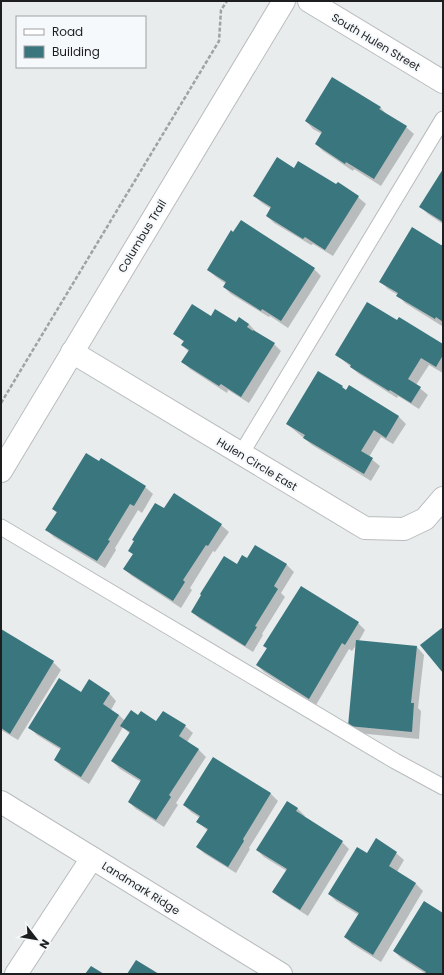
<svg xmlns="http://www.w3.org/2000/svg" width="444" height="975" viewBox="0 0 444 975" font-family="Poppins,sans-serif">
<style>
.shadow{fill:#0003}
.building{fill:#3a767e}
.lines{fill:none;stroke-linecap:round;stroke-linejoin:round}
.service-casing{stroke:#b9bcbe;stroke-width:17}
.minor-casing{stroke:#b9bcbe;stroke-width:24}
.tertiary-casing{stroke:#b9bcbe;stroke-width:24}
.secondary-casing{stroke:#b9bcbe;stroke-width:24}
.path{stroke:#a0a3a4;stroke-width:2.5;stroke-dasharray:4 2;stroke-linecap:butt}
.service{stroke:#fff;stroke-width:15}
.minor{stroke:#fff;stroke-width:22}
.tertiary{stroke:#fff;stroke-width:22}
.secondary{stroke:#fff;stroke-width:22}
.labels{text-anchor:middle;stroke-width:4;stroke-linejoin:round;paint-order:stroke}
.street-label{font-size:11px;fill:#1d1e1f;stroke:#f5f9fb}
</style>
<rect width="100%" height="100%" fill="#e8eced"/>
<g class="shadow">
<path d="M380 107 387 115 406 127 414 134 381 186 354 169 353 171 323 151 316 144 322 134 313 129 306 121Z"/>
<path d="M295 169 337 186 358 197 366 204 333 256 313 244 311 245 274 223 267 216 271 209 262 203 254 196Z"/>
<path d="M443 171V224L428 214 421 207Z"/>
<path d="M443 247V324L442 326 405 303 398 295 388 289 380 281Z"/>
<path d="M314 269 321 276 288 328 270 316 269 317 231 294 224 287 226 284 216 277 208 270Z"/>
<path d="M211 317 237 323 249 324 256 332 274 344 281 351 249 403 228 390 227 393 190 369 183 362 189 352 182 345 184 342 175 334Z"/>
<path d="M443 345V373L429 365 416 385 428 395 419 409 398 396 397 398 359 374 336 354Z"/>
<path d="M346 392 398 416 406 424 393 444 381 437 369 457 380 466 371 481 312 445 287 424Z"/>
<path d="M101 460 145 487 153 494 142 513 138 510 115 548 116 550 105 568 54 537 47 530 57 513 53 509Z"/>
<path d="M165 509 221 525 229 532 215 552 213 551 190 588 192 590 181 608 132 576 124 569 134 555 129 551Z"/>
<path d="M255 546 287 565 294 572 281 593 285 597 262 634 263 635 253 652 200 619 192 612 247 559Z"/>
<path d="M358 623 365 630 359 641 417 647 424 655 418 708 421 711 419 739 357 733 349 726 357 644 352 651 349 649 316 705 264 672 257 665 267 649 264 646Z"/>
<path d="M1 630 53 662 61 670 18 740 1 730Z"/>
<path d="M82 693H109L116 701 111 710 119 715 125 721 138 716 156 722 185 726 193 733 187 742 199 750 206 757 176 803 178 805 164 827 136 809 129 802 141 782 120 769 112 761 130 734 123 727 89 784 62 767 55 760 61 750 37 735 30 728Z"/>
<path d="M213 758 271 794 278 801 249 848 250 849 236 873 205 854 197 847 208 831 198 822 200 818 191 812 184 805Z"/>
<path d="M297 808 305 816 304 817 342 842 349 849 308 916 281 899 274 892 287 871 264 857 257 850Z"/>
<path d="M396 853 404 860 397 872 416 884 423 891 381 962 352 944 345 937 359 915 336 901 329 894 367 854Z"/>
<path d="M443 914V974H426L401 958 394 951Z"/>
</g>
<g class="building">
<path d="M332 77 381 107 379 109 407 126 374 179 346 162 345 164 315 144 322 132 305 121Z"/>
<path d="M277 157 294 168 298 161 336 184 338 182 359 196 325 250 305 237 303 239 266 216 271 207 253 196Z"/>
<path d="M443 169V222L419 207Z"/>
<path d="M241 220 315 268 281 321 262 309 261 311 223 287 226 282 207 270 231 230 233 232Z"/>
<path d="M412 227 441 245H443V322L436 317 435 319 396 296 398 293 379 282Z"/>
<path d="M367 302 397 320 399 317 443 344V355L436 367 421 358 408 379 421 387 411 403 390 390 389 391 350 367 351 365 335 355Z"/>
<path d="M192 304 211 316 215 309 236 322 239 317 249 324 247 327 253 331V330L275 343 241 397 221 384 219 386 181 362 189 350 181 345 184 341 173 334Z"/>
<path d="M318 371 343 386 342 387 346 390 349 385 399 416 386 438 374 430 361 451 373 458 364 474 303 438 305 435 286 424Z"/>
<path d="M86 453 99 461 101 458 146 486 134 506 130 504 108 540 110 541 97 561 45 530 57 512 52 509Z"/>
<path d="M174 493 222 524 208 546 206 545 183 580 185 582 173 601 123 569 133 554 128 551 134 541 132 540 155 503 164 508Z"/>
<path d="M255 545 287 564 274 586 278 589 255 626 257 627 245 646 191 612 201 595 200 594 224 556 237 564 242 555 247 558Z"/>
<path d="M301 586 359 622 345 645 342 643 309 699 256 665 267 648 263 646Z"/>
<path d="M443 627V673L420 645Z"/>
<path d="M1 629 54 661 10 734 1 728Z"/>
<path d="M356 640 417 646 411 703H414L412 732 348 726Z"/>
<path d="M59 678 81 692 89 679 110 693 103 704 119 715 81 777 54 760 61 748 28 728Z"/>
<path d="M131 710 138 715 141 711 156 721 163 711 186 725 179 736 199 749 169 795 171 797 156 820 128 802 141 780 111 761 130 732 120 726Z"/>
<path d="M213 757 271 793 243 839 244 841 228 867 196 847 208 829 196 822 200 816 183 805Z"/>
<path d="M287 801 298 808 296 811 343 841 300 910 272 892 287 869 256 850Z"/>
<path d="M376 838 397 852 389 866 416 883 373 955 344 937 359 913 328 894 357 847 367 853Z"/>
<path d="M424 901 443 913V974H425L426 972 393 951Z"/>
<path d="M136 960 159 974H127Z"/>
<path d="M91 966 104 974H85Z"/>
</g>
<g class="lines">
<g class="service-casing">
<g id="service">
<path d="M241 454 443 119"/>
<path d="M1 527 395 761 443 787"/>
</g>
</g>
<g class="minor-casing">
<g id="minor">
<path d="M72 352 365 528 404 529 425 519 443 498"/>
<path d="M1 802 281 974"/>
<path d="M16 974 92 858"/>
</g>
</g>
<g class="tertiary-casing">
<path id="tertiary" d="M1 471 284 1"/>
</g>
<g class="secondary-casing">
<path id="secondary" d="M309 1 443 82"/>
</g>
<path class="path" d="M1 403 219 41 221 10 227 1"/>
<use href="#service" class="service"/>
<use href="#minor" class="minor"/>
<use href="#tertiary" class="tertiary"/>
<use href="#secondary" class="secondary"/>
</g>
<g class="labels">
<g class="street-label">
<text transform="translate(376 42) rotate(31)" y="4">South Hulen Street</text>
<text transform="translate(142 236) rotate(-59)" y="4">Columbus Trail</text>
<text transform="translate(257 464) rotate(31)" y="4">Hulen Circle East</text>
<text transform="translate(141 888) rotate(32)" y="4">Landmark Ridge</text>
</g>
</g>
<rect width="444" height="975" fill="none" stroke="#1d1e1f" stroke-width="4"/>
<rect x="16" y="16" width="130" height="52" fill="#f5f9fb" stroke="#9fa1a3"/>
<rect x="24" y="29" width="20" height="6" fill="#ffffff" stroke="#9fa1a3"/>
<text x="52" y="36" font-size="12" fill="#1d1e1f">Road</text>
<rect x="24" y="46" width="20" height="12" fill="#3a767e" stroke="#9fa1a3"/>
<text x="52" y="56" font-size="12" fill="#1d1e1f">Building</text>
<g transform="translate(36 939) rotate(121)" stroke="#f5f9fb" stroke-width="3" paint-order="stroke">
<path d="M0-3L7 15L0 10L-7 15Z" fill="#1d1e1f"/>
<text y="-6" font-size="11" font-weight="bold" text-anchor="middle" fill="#1d1e1f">N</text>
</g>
</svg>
